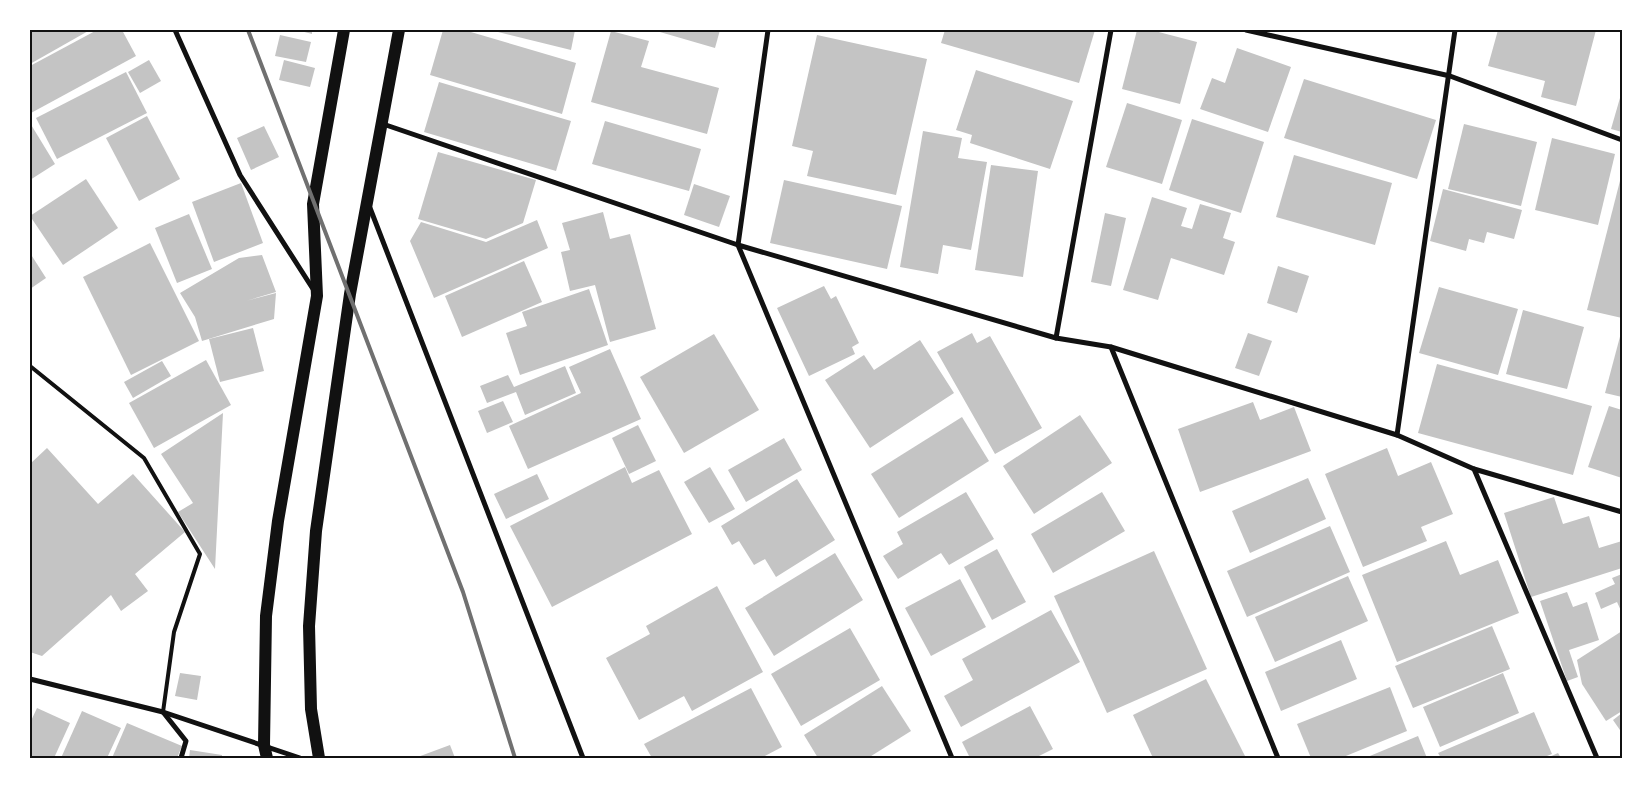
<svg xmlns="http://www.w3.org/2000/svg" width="1652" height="788" viewBox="0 0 1652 788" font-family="'Space Grotesk',sans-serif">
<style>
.building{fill:#c4c4c4}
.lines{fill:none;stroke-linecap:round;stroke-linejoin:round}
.service{stroke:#111;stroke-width:4}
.minor{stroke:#111;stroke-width:5}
.primary{stroke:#111;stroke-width:12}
.rail{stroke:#707070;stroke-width:4}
.neatline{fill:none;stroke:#111;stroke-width:2}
</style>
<rect width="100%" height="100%" fill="#fff"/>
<g class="building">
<path d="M30 30H90L30 64Z"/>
<path d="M97 30H122L136 56 31 113 30 66Z"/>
<path d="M297 30H312V34Z"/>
<path d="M443 30H464L576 63 562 114 430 75Z"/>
<path d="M490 30H575L571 50Z"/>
<path d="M653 30H720L715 48Z"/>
<path d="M945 30H1095L1079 83 941 43Z"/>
<path d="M1137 30H1151L1197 42 1180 104 1122 89Z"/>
<path d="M1498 30H1596L1576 106 1541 97 1545 81 1488 66Z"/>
<path d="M611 31 649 41 641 67 719 88 707 134 591 102Z"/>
<path d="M280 35 311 42 306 62 275 56Z"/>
<path d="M817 35 927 59 896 195 807 176 813 151 792 146Z"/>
<path d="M1237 48 1291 67 1268 132 1200 109 1212 78 1225 83Z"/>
<path d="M149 60 161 81 140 93 128 72Z"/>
<path d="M284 60 315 68 310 87 279 80Z"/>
<path d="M976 70 1073 101 1050 169 970 143 972 135 956 130Z"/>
<path d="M126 72 147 113 57 159 36 118Z"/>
<path d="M1304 79 1436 120 1417 179 1284 138Z"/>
<path d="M439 82 571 121 556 171 424 132Z"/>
<path d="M1622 91V132L1611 129Z"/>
<path d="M1127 103 1182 120 1162 184 1106 167Z"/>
<path d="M147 116 180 179 139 201 106 138Z"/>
<path d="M1192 119 1264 142 1241 213 1169 190Z"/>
<path d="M605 121 701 149 689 191 592 164Z"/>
<path d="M30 123 55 164 30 180Z"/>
<path d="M1464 124 1537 142 1521 206 1448 189Z"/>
<path d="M264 126 279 157 251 170 237 138Z"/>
<path d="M923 131 962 138 958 158 987 162 971 250 943 245 938 274 900 267Z"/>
<path d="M1552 138 1615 154 1598 225 1535 210Z"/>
<path d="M438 152 536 180 523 223 486 239 418 219Z"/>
<path d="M1294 155 1392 183 1375 245 1276 217Z"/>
<path d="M991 165 1038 171 1023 277 975 270Z"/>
<path d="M1622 173V318L1587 310Z"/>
<path d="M86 179 118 228 63 265 30 216Z"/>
<path d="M784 180 902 206 887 269 770 243Z"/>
<path d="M241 183 263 243 214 262 192 202Z"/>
<path d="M694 184 730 196 719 227 684 215Z"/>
<path d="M1443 189 1522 210 1514 239 1487 232 1484 243 1469 239 1466 251 1430 241Z"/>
<path d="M1152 197 1187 208 1181 226 1192 229 1200 204 1231 213 1223 238 1235 242 1224 275 1171 258 1158 300 1123 290Z"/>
<path d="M603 212 610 239 630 234 656 329 610 342 595 285 570 291 561 252 570 250 562 223Z"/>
<path d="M1105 213 1126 218 1111 286 1091 282Z"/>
<path d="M189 214 212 269 177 283 155 228Z"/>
<path d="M537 220 548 248 434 298 410 241 421 222 486 242Z"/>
<path d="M150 243 199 341 131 375 83 277Z"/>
<path d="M30 253 46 278 30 289Z"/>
<path d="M262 255 276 292 246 301 276 293 274 319 202 341 195 317 180 293 239 258Z"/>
<path d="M524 261 542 302 462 337 445 296Z"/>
<path d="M1278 266 1309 276 1297 313 1267 303Z"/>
<path d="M824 286 831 299 836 296 859 343 852 347 855 354 809 376 777 308Z"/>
<path d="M1439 287 1518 309 1498 375 1419 353Z"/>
<path d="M589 289 608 345 520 375 506 333 527 326 522 312Z"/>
<path d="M1523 310 1584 327 1567 389 1506 374Z"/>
<path d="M253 328 264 371 220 382 209 339Z"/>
<path d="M1622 329V397L1605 393Z"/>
<path d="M972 333 977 343 990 336 1042 428 995 454 937 352Z"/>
<path d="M1248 333 1272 341 1259 376 1235 368Z"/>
<path d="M714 334 759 410 684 453 640 377Z"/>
<path d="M920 340 954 393 870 448 825 380 864 355 874 370Z"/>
<path d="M610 349 641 419 528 469 509 426 581 393 569 367Z"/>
<path d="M206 360 231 405 154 448 129 403Z"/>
<path d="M162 361 171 376 133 398 124 382Z"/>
<path d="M1437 364 1592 406 1573 475 1418 433Z"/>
<path d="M565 366 576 393 525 415 516 392 487 403 480 386 508 375 514 387Z"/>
<path d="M503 401 513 422 487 433 478 411Z"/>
<path d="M1253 402 1260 420 1294 407 1311 451 1200 492 1178 429Z"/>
<path d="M1609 406 1622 410V478L1588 467Z"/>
<path d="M223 413 215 569 178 512 193 503 161 454Z"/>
<path d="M1080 415 1112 463 1034 514 1003 466Z"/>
<path d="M962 417 989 461 899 518 871 474Z"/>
<path d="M638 425 656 461 629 474 612 438Z"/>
<path d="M784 438 802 470 746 502 728 470Z"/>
<path d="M47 448 98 504 133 474 185 532 135 574 148 591 121 611 111 595 42 656 30 652V464Z"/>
<path d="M1387 448 1398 476 1431 462 1453 514 1421 527 1427 541 1363 567 1325 474Z"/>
<path d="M625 467 632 483 659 470 692 534 552 607 510 526Z"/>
<path d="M710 467 735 509 709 523 684 482Z"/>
<path d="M537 474 549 499 506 519 494 494Z"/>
<path d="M1308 478 1326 519 1250 553 1232 511Z"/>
<path d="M797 479 835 540 776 577 765 559 754 565 739 541 732 545 721 526Z"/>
<path d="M966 492 994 539 949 565 941 553 898 579 883 556 903 544 897 532Z"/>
<path d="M1102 492 1125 531 1053 573 1031 534Z"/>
<path d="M1554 497 1563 524 1589 516 1599 548 1622 541V568L1531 597 1504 513Z"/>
<path d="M1330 526 1350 572 1247 617 1227 571Z"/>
<path d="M1446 541 1460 575 1498 560 1519 613 1397 662 1362 575Z"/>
<path d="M997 549 1026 602 992 620 964 567Z"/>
<path d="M1154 551 1207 669 1107 713 1054 596Z"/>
<path d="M835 553 863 600 774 656 745 608Z"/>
<path d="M1622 574V613L1617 602 1601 609 1595 593 1615 584 1612 578Z"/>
<path d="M1348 576 1368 621 1275 662 1255 617Z"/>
<path d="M960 579 986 627 931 656 905 608Z"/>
<path d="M717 586 763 672 692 711 684 696 639 720 606 658 650 634 646 626Z"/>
<path d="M1567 592 1573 607 1587 602 1599 640 1569 650 1578 677 1567 681 1540 601Z"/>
<path d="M1051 610 1080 662 961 727 944 696 973 680 962 659Z"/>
<path d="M1492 626 1510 669 1413 708 1395 666Z"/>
<path d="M850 628 880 680 801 726 771 674Z"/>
<path d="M1622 631V711L1606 721 1582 684 1577 660Z"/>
<path d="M1341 640 1357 679 1281 711 1265 672Z"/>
<path d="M180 673 201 676 197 700 175 696Z"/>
<path d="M1503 673 1519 713 1440 747 1423 707Z"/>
<path d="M1206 679 1246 758H1153L1133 715Z"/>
<path d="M882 686 911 731 868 758H818L804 735Z"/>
<path d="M1390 687 1407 731 1341 758H1311L1297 724Z"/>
<path d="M751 688 782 747 761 758H652L644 744Z"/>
<path d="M1030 706 1053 749 1035 758H970L962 742Z"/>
<path d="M37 708 70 723 54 758H30V723Z"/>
<path d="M82 711 121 728 107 758H61Z"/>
<path d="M1534 712 1552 754 1542 758H1441L1438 753Z"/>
<path d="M1622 713V733L1613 720Z"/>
<path d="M127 723 182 746 177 758H112Z"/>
<path d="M1418 736 1427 758H1365Z"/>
<path d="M450 745 455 758H415Z"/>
<path d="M190 750 222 755V758H189Z"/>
<path d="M1558 753 1561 758H1547Z"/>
</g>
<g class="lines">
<path class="service" d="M30 366 144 458 200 554 174 632 163 712"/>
<g class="minor">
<path d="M175 30 240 175 313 289"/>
<path d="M768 30 738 245 952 758"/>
<path d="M1246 30 1450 76 1622 140"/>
<path d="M383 124 738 245 1056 338 1111 347 1397 435 1474 469 1622 512"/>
<path d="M370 208 583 758"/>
<path d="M1056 338 1111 30"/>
<path d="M1111 347 1278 758"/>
<path d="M1397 435 1455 30"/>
<path d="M1474 469 1597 758"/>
<path d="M30 679 163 712 300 758"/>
<path d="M163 712 186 741 181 758"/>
</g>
<g class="primary">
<path d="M267 758 264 745 266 616 278 521 317 296 313 204 344 30"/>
<path d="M319 758 311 709 309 626 316 531 350 294 399 30"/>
</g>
<path class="rail" d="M248 30 463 592 515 758"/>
</g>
<rect width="1652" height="788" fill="none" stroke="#ffffff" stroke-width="62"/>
<rect x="31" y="31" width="1590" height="726" class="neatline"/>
</svg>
